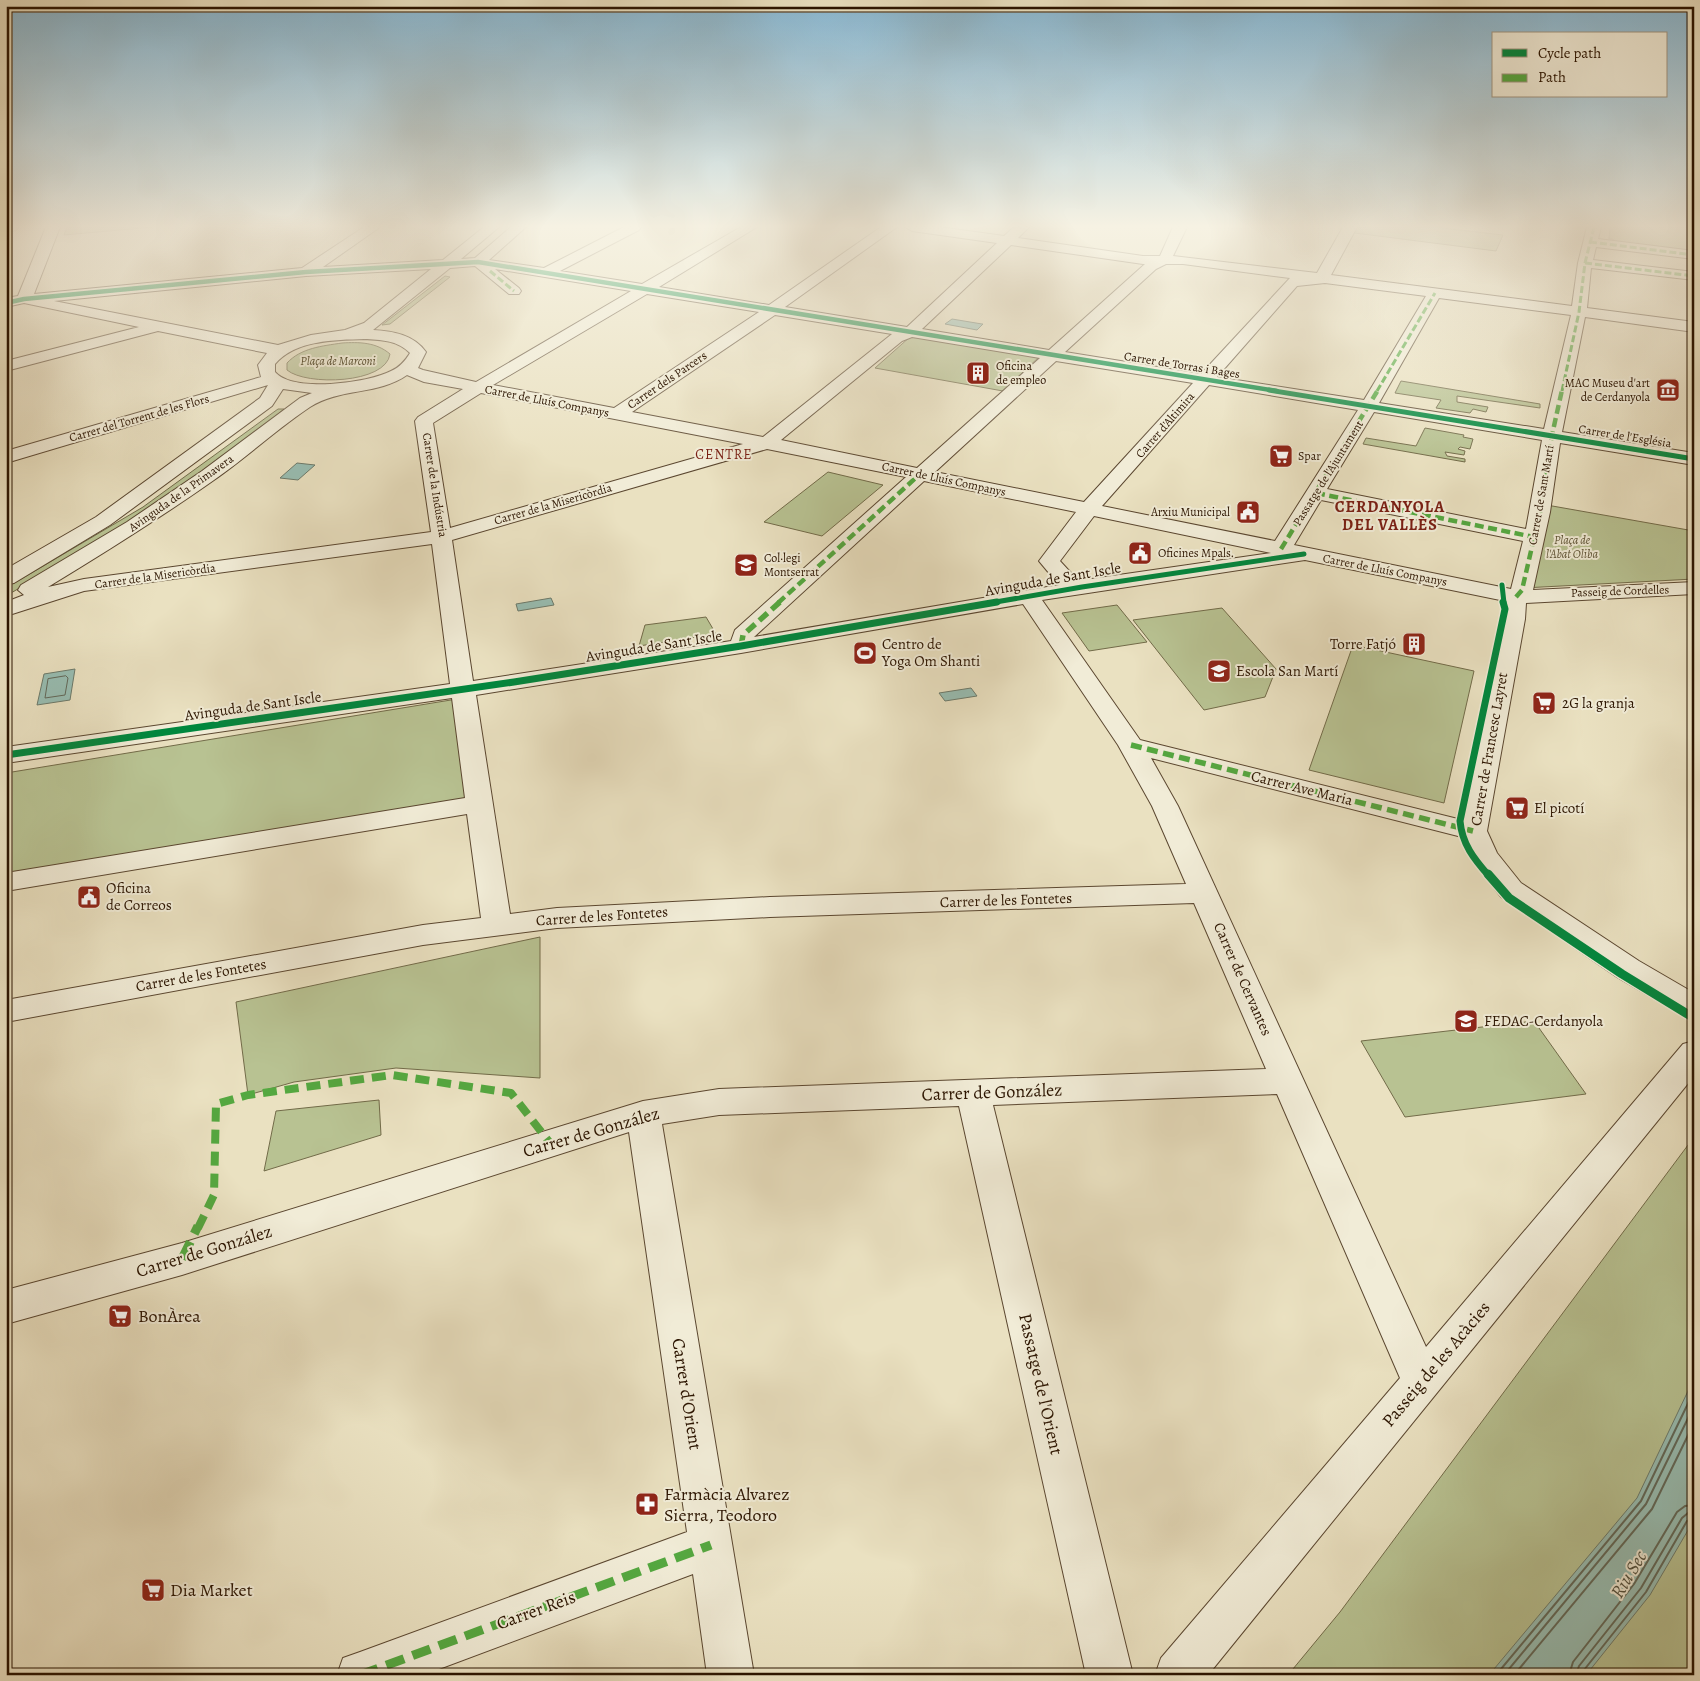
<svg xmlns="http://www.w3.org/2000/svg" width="1700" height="1681" viewBox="0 0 1700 1681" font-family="Alegreya,serif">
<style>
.green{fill:#b8c292;stroke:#726b49}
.water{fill:#98beb3;stroke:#6c7a6b}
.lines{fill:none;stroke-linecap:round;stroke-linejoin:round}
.shore-far1{stroke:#62695a;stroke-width:1}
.shore{stroke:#62695a;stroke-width:2}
.minor-casing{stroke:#5b4730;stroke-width:2}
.minor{fill:#f1ecd7;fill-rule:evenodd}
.quiet-far4{stroke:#54a840;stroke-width:3;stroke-dasharray:7 3;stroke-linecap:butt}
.quiet-far3{stroke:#54a840;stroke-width:4.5;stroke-dasharray:9 4.5;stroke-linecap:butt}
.quiet-far2{stroke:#54a840;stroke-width:5.5;stroke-dasharray:11 5.5;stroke-linecap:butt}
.quiet-far1{stroke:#54a840;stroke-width:8;stroke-dasharray:14 8;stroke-linecap:butt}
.quiet{stroke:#54a840;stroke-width:9;stroke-dasharray:19 9;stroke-linecap:butt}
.cycleway-far3-casing{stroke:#f1ecd7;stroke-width:6}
.cycleway-far2-casing{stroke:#f1ecd7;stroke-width:8}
.cycleway-far1-casing{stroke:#f1ecd7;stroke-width:10}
.cycleway-casing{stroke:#f1ecd7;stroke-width:12}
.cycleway-far3{stroke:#00873e;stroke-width:4.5}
.cycleway-far2{stroke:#00873e;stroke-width:5}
.cycleway-far1{stroke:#00873e;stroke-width:7}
.cycleway{stroke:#00873e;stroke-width:9}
.labels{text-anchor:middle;stroke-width:4;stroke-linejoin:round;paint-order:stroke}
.far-park-label{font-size:12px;font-style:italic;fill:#5c5133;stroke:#f1ecd7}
.far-street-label{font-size:12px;fill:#2b1400;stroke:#f1ecd7}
.far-poi-label{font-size:12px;fill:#2b1400;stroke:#f1ecd7;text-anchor:start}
.far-neighbourhood-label{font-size:14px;letter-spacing:1px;fill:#7a1f14;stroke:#f1ecd7}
.street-label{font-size:15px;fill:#2b1400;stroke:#f1ecd7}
.poi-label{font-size:15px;fill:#2b1400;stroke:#f1ecd7;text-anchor:start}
.far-district-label{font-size:16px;font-weight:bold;letter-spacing:1px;fill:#7a1f14;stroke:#f1ecd7}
.near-street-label{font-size:18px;fill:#2b1400;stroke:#f1ecd7}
.near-poi-label{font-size:18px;fill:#2b1400;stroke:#f1ecd7;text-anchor:start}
.near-water-label{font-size:19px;font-style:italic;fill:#51503f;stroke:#f1ecd7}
</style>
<rect width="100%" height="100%" fill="#eae1c1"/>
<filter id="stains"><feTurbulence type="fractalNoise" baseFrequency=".004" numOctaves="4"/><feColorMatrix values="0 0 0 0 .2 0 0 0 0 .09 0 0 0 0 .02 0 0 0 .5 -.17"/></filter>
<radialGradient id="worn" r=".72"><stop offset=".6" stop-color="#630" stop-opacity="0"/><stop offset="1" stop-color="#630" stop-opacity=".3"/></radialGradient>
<g class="green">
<path d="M67 227H153L64 235Z"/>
<path d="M1354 227H1433L1503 235 1496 251 1347 232H1351Z"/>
<path d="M1610 227H1694V288L1689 287 1690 253 1613 243V239H1609Z"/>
<path d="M445 276 450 277 390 324 382 325Z"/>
<path d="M911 336 1040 356 1003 391 875 368Z"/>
<path d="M342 343C359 342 376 342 390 354 386 384 306 386 287 370V363C301 348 322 346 342 343Z"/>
<path d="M1401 381 1540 404V408L1457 396V402L1488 407 1486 412 1473 409 1470 413 1436 408 1441 400 1395 393Z"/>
<path d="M278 409H284C199 482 102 539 6 596V588L143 507Z"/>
<path d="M1425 428 1464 435 1463 437 1473 439 1470 449 1460 447 1458 449 1465 451 1464 455 1445 452 1447 456 1465 459V462L1363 444 1366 438 1416 446Z"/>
<path d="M828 472 883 485 822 536 764 522Z"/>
<path d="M1541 504 1694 531V579L1523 588Z"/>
<path d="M1117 605 1147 642 1089 651 1062 613Z"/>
<path d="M1222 608 1276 669 1265 697 1204 710 1133 620Z"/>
<path d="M706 617 716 634 639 646 645 625Z"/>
<path d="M1353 645 1474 671 1444 803 1309 770Z"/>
<path d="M463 698 477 804 6 882V773Z"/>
<path d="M540 937V1078L396 1068 294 1082 248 1095 236 1002Z"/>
<path d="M1534 1021 1586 1094 1405 1117 1361 1041Z"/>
<path d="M379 1100 381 1135 264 1171 276 1111Z"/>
<path d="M1694 1137V1675H1288L1340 1612Z"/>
</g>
<g class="water">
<path d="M952 319 982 324H983L977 330 945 324Z"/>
<path d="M297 463 315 465 298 480 280 478Z"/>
<path d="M551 598 554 605 518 611 516 604Z"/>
<path d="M75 669 70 700 37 705 44 674Z"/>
<path d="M971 688 977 696 945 701 939 693Z"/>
<path d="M1694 1373V1520L1650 1595 1586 1675H1489L1637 1498 1688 1391Z"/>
</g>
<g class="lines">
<path class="shore-far1" d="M66 676 68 678 65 695 45 698 48 679Z"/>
<g class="shore">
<path d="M1496 1675 1641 1501 1694 1391"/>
<path d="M1504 1675 1646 1504 1694 1406"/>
<path d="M1514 1675 1652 1509 1694 1423"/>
<path d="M1569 1675 1573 1662 1634 1584 1677 1512 1685 1506 1694 1505"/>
<path d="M1576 1675 1579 1666 1641 1588 1682 1518 1688 1513 1694 1512"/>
<path d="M1583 1675 1584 1670 1646 1592 1687 1521 1694 1519"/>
</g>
<g class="minor-casing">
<g id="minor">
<path d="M6 227H18L16 230 6 232Z"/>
<path d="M46 227H60L34 294 302 268 364 227H380L323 267 443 260 484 227H499L461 259 475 258 511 227H526L489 260 544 268 624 227H641L639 230 560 271 642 284 741 227H757L659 287 769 305 881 227H897L785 307 907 327 997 243 912 231 905 227H939L1004 236 1014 227H1029L1018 238 1143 256H1160L1173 227H1187L1173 256 1317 273 1343 227H1357L1331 275 1572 306 1578 263 1587 227H1601L1598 239 1694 251V259L1596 247 1593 260 1694 272V280L1591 268 1587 308 1694 322V332L1585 317 1562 432 1694 453V465L1560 443 1550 512 1533 590 1694 582V594L1526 603 1525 619 1487 831 1497 853 1521 883 1639 961 1694 993V1019L1683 1016 1617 977 1501 897 1474 862 1462 837 1151 758 1178 806 1426 1347 1683 1044 1694 1041V1076L1208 1675H1155L1161 1658 1400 1378 1277 1094 993 1105 1133 1675H1086L959 1106 719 1115 662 1124 754 1675H707L693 1574 423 1675H337L343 1658 360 1652 687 1532 629 1132 182 1275 6 1324V1290L182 1243 643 1101 719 1089 1266 1069 1194 903 770 917 557 928 423 945 6 1022V1000L423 925 481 918 467 814 6 891V873L465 798 452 698 6 763V747L450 684 432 544 84 591 6 616V602L24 595 18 590 21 585 127 522 202 471 300 398 312 393 283 389 272 406 110 525 14 583 6 584V569L96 517 260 398 268 385 6 463V451L261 377 258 365 267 353 158 331 6 371V361L139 327 24 303 6 307V298L18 296ZM1011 245 1143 264H1145L1049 350 922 329ZM1166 264H1183L1290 278 1201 374 1065 352 1156 269ZM475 266 509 294H519L521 291 519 288 495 269 631 291 476 382 423 370 418 368 426 352C414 335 393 331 373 330L450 268ZM431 269 364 323 345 330 311 335 278 345 54 301 306 276ZM1325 283 1426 296 1364 400 1217 377 1297 286ZM647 294 759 312 614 408 493 385ZM1439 298 1571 315 1544 429 1379 403ZM775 315 892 334 763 437 632 412ZM912 337 1040 358 917 468 781 440 902 341ZM364 339C381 340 397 340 410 353 405 361 400 367 391 371 368 383 293 393 275 372V364C296 340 334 340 364 339ZM1056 361 1193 383 1084 502 935 472ZM407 375 424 382 463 389 418 417 415 421 431 532 84 579 48 587C104 553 160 518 214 480 247 457 277 429 310 407 339 388 379 395 407 375ZM1209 385 1358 410 1275 541 1102 506ZM481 393 743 444 450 528 433 423ZM1374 412 1542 440 1526 529 1327 489ZM767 449 906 477 735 630 731 641 473 681 452 540ZM924 481 1076 512 1039 561 1059 585 754 637ZM1321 500 1523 541 1511 589 1294 545ZM1094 516 1271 553 1084 580 1072 574 1060 561ZM1305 560 1505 601 1503 619 1462 820 1140 740 1042 600ZM1023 604 1118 745 1152 806 1186 884 770 897 557 908 510 914 476 695 741 653Z"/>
</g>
</g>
<use href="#minor" class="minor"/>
<g class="quiet-far4">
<path d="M1590 242 1694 255"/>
<path d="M1585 263 1694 276"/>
<path d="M490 271 514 291"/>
<path d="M1377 391 1435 293"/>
<path d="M1562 391 1579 312 1585 263 1594 227"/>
</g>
<g class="quiet-far3">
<path d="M1316 493 1534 537"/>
<path d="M1281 549 1378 390"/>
<path d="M1516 597 1522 590 1540 512 1552 435 1562 390"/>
<path d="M778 603 920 474"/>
</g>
<g class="quiet-far2">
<path d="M741 646 743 635 780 602"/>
<path d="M1131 745 1473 831"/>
</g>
<path class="quiet-far1" d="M198 1228 214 1195 216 1104 248 1095 392 1075 511 1093 550 1143"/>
<g class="quiet">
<path d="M182 1259 198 1226"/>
<path d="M360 1675 711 1545"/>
</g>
<g class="cycleway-far3-casing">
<path id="cycleway-far3" d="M6 303 24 299 306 272 478 262 1277 391"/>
</g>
<g class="cycleway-far2-casing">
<g id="cycleway-far2">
<path d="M1269 390 1694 459"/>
<path d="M1502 585 1504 603"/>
<path d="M990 603 1082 587 1304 554"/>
</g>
</g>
<g class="cycleway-far1-casing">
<g id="cycleway-far1">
<path d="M6 755 514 682 741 646 997 602"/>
<path d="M1489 876C1474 859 1462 844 1460 821L1505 609 1503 602"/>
</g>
</g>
<g class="cycleway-casing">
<path id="cycleway" d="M1488 874 1509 898 1622 974 1694 1018"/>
</g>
<use href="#cycleway-far3" class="cycleway-far3"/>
<use href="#cycleway-far2" class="cycleway-far2"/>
<use href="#cycleway-far1" class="cycleway-far1"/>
<use href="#cycleway" class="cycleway"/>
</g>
<linearGradient id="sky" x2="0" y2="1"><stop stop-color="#88b8d3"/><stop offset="0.49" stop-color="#f6f2e3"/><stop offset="1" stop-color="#f6f2e3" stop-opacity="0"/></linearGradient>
<rect width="1700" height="462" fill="url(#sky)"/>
<defs>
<g id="building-square" transform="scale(1.25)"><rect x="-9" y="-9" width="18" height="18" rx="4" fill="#8f2418" stroke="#f1ecd7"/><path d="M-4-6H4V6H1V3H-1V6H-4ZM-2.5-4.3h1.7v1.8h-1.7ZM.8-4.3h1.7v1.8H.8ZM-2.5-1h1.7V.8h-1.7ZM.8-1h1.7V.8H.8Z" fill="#fff"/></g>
<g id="museum-square" transform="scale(1.25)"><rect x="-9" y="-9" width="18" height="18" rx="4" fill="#8f2418" stroke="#f1ecd7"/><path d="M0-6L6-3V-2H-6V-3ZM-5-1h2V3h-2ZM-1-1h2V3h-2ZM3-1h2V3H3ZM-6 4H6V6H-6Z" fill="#fff"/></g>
<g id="supermarket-square" transform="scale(1.25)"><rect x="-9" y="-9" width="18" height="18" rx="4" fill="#8f2418" stroke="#f1ecd7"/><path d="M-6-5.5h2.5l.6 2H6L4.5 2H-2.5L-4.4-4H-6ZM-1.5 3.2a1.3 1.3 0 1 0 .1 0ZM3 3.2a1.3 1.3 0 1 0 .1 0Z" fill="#fff"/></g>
<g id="civic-square" transform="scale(1.25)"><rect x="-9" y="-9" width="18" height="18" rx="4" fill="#8f2418" stroke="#f1ecd7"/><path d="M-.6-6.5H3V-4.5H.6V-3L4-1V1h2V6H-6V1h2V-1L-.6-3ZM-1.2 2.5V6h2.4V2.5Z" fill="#fff"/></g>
<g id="school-square" transform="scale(1.25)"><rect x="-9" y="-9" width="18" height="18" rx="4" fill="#8f2418" stroke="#f1ecd7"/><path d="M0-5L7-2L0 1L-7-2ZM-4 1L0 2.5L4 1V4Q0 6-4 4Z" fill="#fff"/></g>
<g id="stadium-square" transform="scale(1.25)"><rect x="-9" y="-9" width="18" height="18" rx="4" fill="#8f2418" stroke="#f1ecd7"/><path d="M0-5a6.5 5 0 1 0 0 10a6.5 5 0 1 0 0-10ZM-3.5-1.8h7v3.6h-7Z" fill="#fff"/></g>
<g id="pharmacy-square" transform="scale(1.25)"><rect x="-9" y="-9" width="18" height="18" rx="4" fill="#8f2418" stroke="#f1ecd7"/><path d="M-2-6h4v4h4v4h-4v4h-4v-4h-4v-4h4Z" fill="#fff"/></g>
</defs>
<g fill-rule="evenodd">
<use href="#building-square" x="978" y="373"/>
<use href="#museum-square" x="1668" y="390"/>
<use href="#supermarket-square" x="1281" y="456"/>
<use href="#civic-square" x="1248" y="512"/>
<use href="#civic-square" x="1140" y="553"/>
<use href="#school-square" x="746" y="565"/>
<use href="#building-square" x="1414" y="644"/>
<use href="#stadium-square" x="865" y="653"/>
<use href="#school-square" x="1219" y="671"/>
<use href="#supermarket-square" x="1544" y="703"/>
<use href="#supermarket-square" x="1517" y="808"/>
<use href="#civic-square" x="89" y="897"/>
<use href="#school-square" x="1466" y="1021"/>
<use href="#supermarket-square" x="120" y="1316"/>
<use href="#pharmacy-square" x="647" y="1504"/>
<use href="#supermarket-square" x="153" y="1590"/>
</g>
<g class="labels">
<g class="far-park-label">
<text x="338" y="365">Plaça de Marconi</text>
<text x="1572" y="544">Plaça de<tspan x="1572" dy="14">l'Abat Oliba</tspan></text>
</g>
<g class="far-street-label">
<text transform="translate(1182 365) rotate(9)" y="4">Carrer de Torras i Bages</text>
<text transform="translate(667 380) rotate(-34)" y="4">Carrer dels Parcers</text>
<text transform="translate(547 401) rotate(11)" y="4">Carrer de Lluís Companys</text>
<text transform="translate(139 418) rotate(-16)" y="4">Carrer del Torrent de les Flors</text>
<text transform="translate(1165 425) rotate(-49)" y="4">Carrer d'Altimira</text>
<text transform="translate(1625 436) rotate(9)" y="4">Carrer de l'Església</text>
<text transform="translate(1328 473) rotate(-58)" y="4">Passatge de l'Ajuntament</text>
<text transform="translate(944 479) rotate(12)" y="4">Carrer de Lluís Companys</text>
<text transform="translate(435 485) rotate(81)" y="4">Carrer de la Indústria</text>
<text transform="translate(181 493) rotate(-35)" y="4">Avinguda de la Primavera</text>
<text transform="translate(1541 495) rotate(-80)" y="4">Carrer de Sant Martí</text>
<text transform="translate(553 504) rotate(-16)" y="4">Carrer de la Misericòrdia</text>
<text transform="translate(1385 570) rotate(11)" y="4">Carrer de Lluís Companys</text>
<text transform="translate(155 576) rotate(-8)" y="4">Carrer de la Misericòrdia</text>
<text transform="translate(1620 591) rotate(-2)" y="4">Passeig de Cordelles</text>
</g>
<g class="far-poi-label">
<text x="996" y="370">Oficina<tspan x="996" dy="14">de empleo</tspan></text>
<text x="1650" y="387" text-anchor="end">MAC Museu d'art<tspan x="1650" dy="14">de Cerdanyola</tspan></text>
<text x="1298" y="460">Spar</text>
<text x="1230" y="516" text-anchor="end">Arxiu Municipal</text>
<text x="1158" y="557">Oficines Mpals.</text>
<text x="764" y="562">Col·legi<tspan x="764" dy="14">Montserrat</tspan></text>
</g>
<g class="far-neighbourhood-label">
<text x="724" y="459">CENTRE</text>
</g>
<g class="street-label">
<text transform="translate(1053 579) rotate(-10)" y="5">Avinguda de Sant Iscle</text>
<text transform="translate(654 646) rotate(-9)" y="5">Avinguda de Sant Iscle</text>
<text transform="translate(253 706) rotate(-8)" y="5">Avinguda de Sant Iscle</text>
<text transform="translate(1489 749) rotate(-80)" y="5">Carrer de Francesc Layret</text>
<text transform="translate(1302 788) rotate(14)" y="5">Carrer Ave Maria</text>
<text transform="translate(1006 900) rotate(-2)" y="5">Carrer de les Fontetes</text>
<text transform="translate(602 916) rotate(-4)" y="5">Carrer de les Fontetes</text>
<text transform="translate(201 975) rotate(-10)" y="5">Carrer de les Fontetes</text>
<text transform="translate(1243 979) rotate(66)" y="5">Carrer de Cervantes</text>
</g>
<g class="poi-label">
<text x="882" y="649">Centro de<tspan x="882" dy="17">Yoga Om Shanti</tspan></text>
<text x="1396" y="649" text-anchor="end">Torre Fatjó</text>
<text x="1236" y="676">Escola San Martí</text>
<text x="1562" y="708">2G la granja</text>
<text x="1534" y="813">El picotí</text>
<text x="106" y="893">Oficina<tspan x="106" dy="17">de Correos</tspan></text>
<text x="1484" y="1026">FEDAC-Cerdanyola</text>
</g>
<g class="far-district-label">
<text x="1390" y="512">CERDANYOLA<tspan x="1390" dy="18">DEL VALLÈS</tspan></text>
</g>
<g class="near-street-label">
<text transform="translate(992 1092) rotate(-2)" y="6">Carrer de González</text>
<text transform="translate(591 1132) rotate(-16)" y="6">Carrer de González</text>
<text transform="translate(204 1251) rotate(-17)" y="6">Carrer de González</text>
<text transform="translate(1436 1364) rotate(-50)" y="6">Passeig de les Acàcies</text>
<text transform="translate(1041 1384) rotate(77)" y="6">Passatge de l'Orient</text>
<text transform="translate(687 1394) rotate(81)" y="6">Carrer d'Orient</text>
<text transform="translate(536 1610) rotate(-20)" y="6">Carrer Reis</text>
</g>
<g class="near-poi-label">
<text x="138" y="1322">BonÀrea</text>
<text x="664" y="1500">Farmàcia Alvarez<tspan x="664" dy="21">Sierra, Teodoro</tspan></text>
<text x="170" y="1596">Dia Market</text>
</g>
<g class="near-water-label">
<text transform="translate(1628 1574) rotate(-59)" y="7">Riu Sec</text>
</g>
</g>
<rect width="1700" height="1681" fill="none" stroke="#eae1c1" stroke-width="25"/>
<rect x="8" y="8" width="1685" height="1666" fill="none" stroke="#2b1400" stroke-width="2.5"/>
<rect x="12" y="12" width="1675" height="1656" fill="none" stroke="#2b1400"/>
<rect x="1492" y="32" width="175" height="65" fill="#f1ecd7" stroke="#a29681"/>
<rect x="1502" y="49" width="25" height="8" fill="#00873e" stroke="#a29681"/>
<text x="1538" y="58" font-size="15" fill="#2b1400">Cycle path</text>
<rect x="1502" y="74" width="25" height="8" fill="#54a840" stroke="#a29681"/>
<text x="1538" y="82" font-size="15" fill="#2b1400">Path</text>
<rect width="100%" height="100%" filter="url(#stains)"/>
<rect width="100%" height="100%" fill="url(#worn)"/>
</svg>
